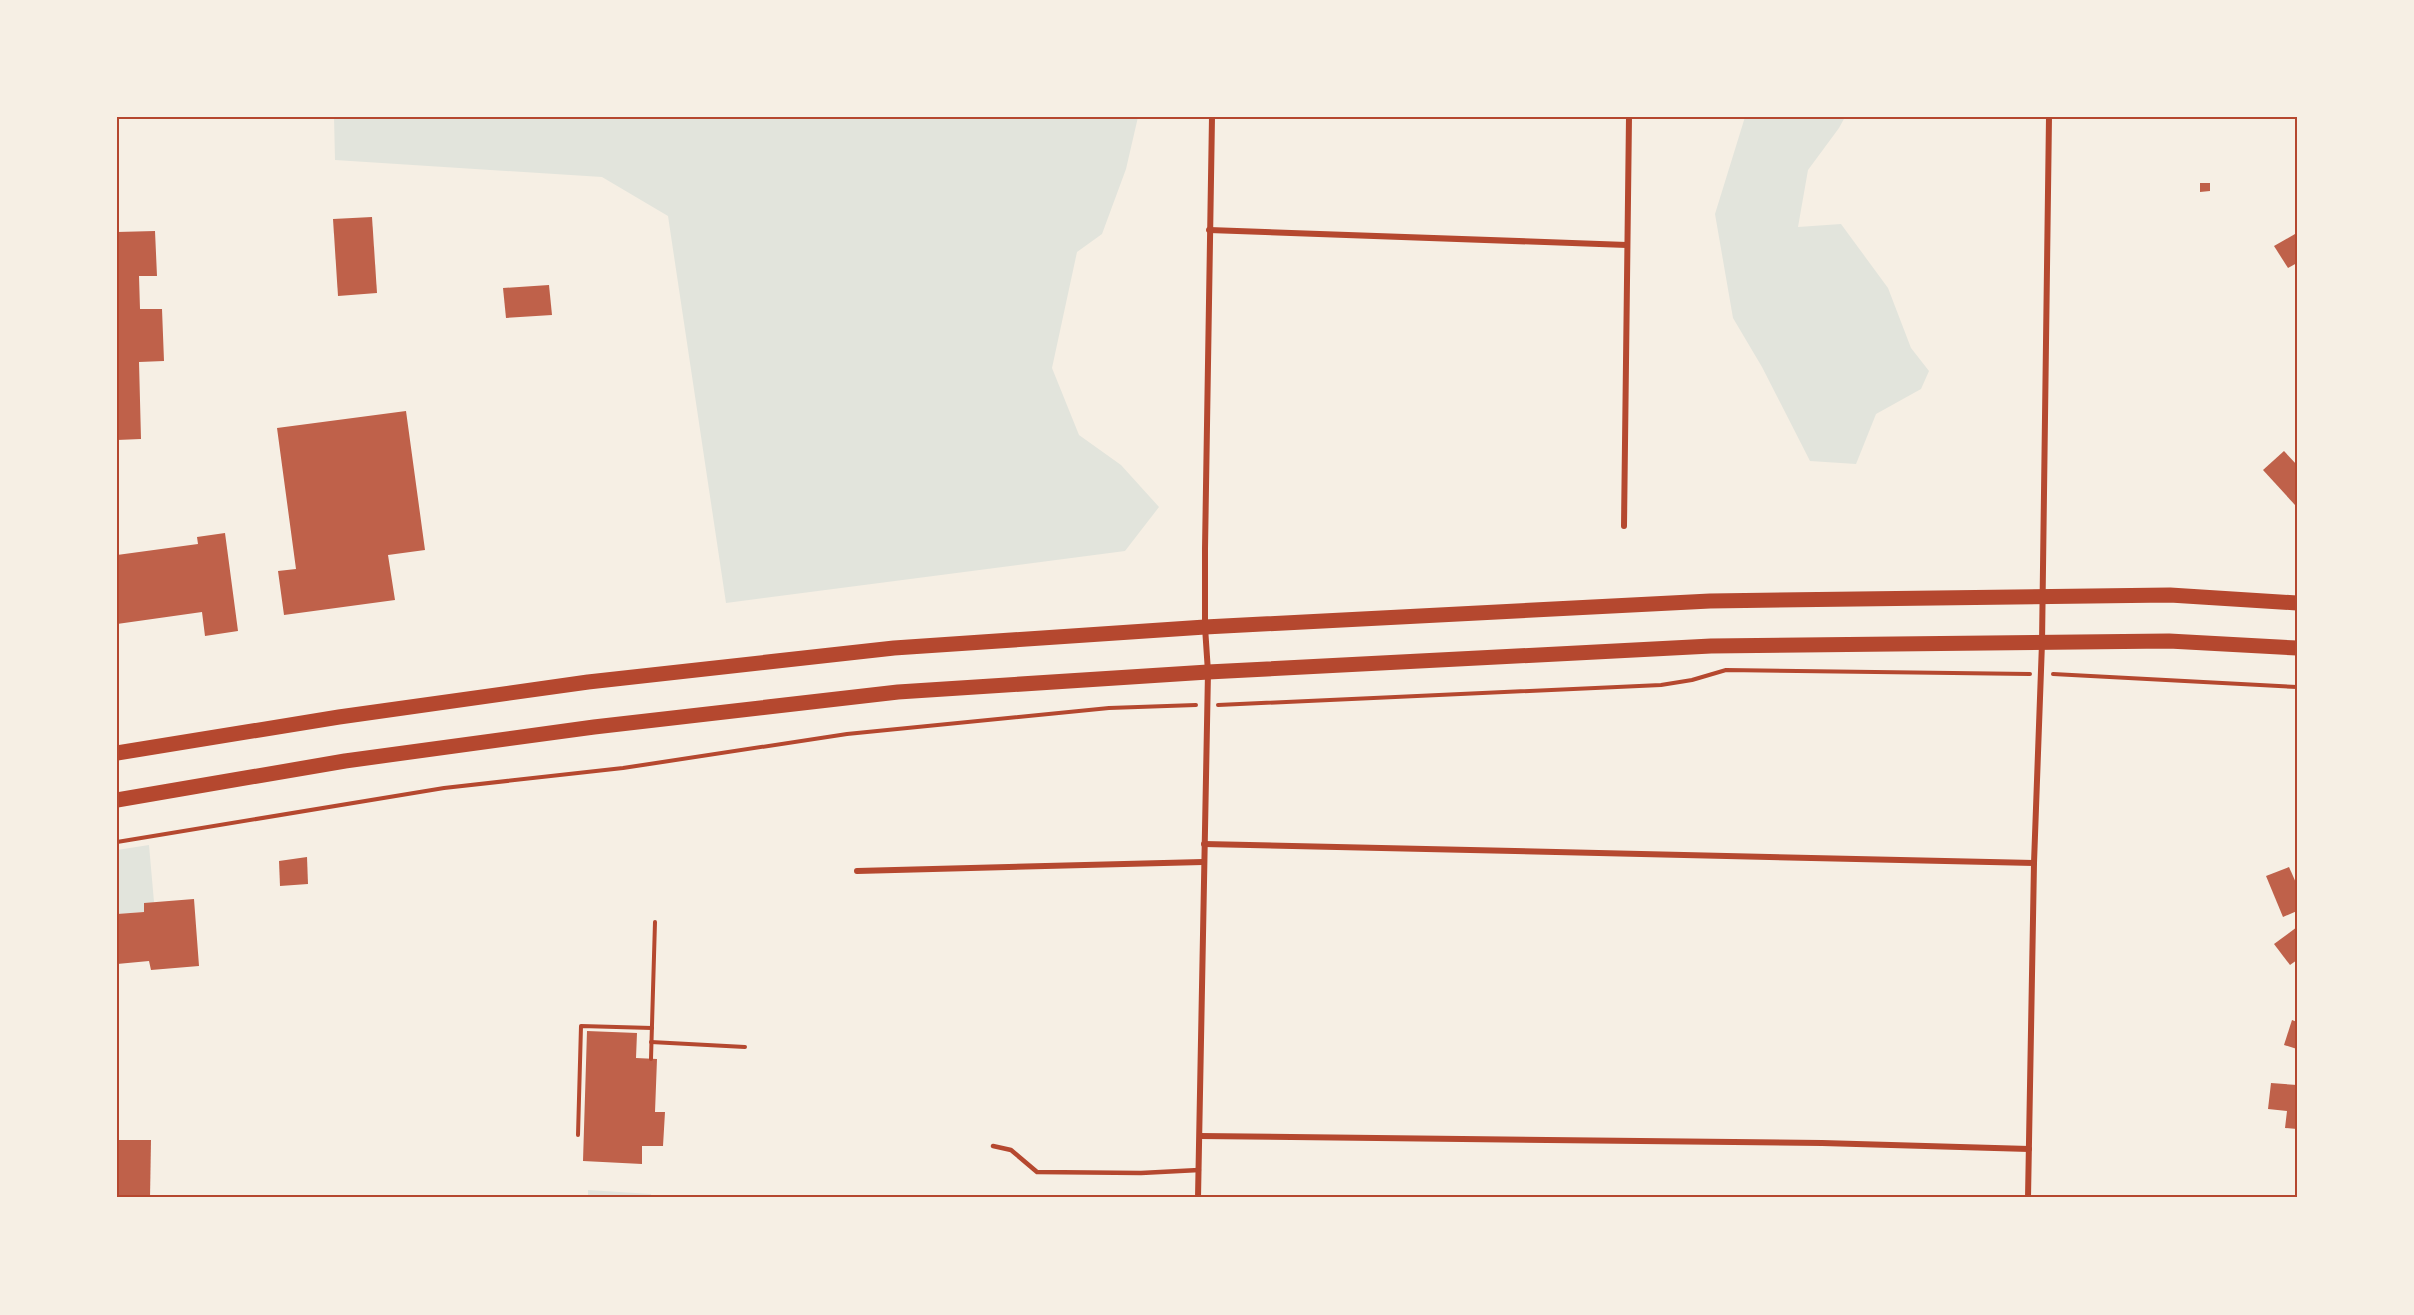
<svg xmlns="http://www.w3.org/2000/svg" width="2414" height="1315" viewBox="0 0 2414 1315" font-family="Montserrat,sans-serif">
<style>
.green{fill:#e2e4dc}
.building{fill:#bf614a}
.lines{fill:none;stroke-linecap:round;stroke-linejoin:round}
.path{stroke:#b5482f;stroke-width:4}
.service{stroke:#b5482f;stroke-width:4.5}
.minor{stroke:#b5482f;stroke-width:6}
.primary{stroke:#b5482f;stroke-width:15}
.neatline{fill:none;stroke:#b5482f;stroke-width:2}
</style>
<rect width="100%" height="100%" fill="#f6efe4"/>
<g class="green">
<path d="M334 117H1138L1126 169 1102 234 1077 252 1052 368 1079 435 1121 465 1159 507 1125 551 726 603 668 216 602 177 335 160Z"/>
<path d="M1745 117H1845L1839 128 1808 170 1798 227 1841 224 1888 288 1911 348 1929 371 1921 389 1876 414 1856 464 1810 461 1762 367 1733 318 1715 214Z"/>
<path d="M149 845 154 902 144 912 117 914V850Z"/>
<path d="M588 1190 651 1194 652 1198H588Z"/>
</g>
<g class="building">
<path d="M2200 183H2210V191L2200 192Z"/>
<path d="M372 217 377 293 338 296 333 219Z"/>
<path d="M155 231 157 276H139L140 309H162L164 361 139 362 141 439 117 440V232Z"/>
<path d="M2295 234 2297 237V263L2288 268 2274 246Z"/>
<path d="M549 285 552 315 506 318 503 288Z"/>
<path d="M406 411 425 550 388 555 395 600 284 615 278 571 296 569 277 428Z"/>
<path d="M2284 451 2297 465 2295 505 2263 470Z"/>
<path d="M225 533 238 631 205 636 202 612 117 624V555L198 544 197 537Z"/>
<path d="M307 857 308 884 280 886 279 861Z"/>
<path d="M2289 867 2297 885V911L2283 917 2266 876Z"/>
<path d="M194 899 199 966 151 970 149 961 117 964V914L144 912V903Z"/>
<path d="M2297 927V960L2290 965 2274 944Z"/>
<path d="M2292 1020 2297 1022V1049L2284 1045Z"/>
<path d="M587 1031 637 1033 636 1058 657 1059 655 1112H665L663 1146H642V1164L583 1161Z"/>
<path d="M2271 1083 2297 1085V1129L2285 1128 2287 1111 2268 1109Z"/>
<path d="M117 1140H151L150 1198H117Z"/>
</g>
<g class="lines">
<g class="path">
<path d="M2053 674 2297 687"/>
<path d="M1218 705 1661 685 1692 680 1726 670 2030 674"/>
<path d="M117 842 444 788 623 768 847 734 1109 708 1196 705"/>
<path d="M651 1042 745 1047"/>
<path d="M651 1059 655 922"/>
<path d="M578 1135 581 1026 652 1028"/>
</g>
<path class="service" d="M993 1146 1011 1150 1037 1172 1141 1173 1199 1170"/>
<g class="minor">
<path d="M1209 230 1627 245"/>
<path d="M1624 526 1629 117"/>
<path d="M1204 844 2034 863"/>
<path d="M857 871 1203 862"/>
<path d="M1200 1136 1822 1143 2029 1149"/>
<path d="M1198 1198 1208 672 1205 627V549L1212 117"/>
<path d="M2028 1198 2034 863 2042 643 2049 117"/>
</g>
<g class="primary">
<path d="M117 753 339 717 588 682 894 648 1205 627 1710 601 2170 595 2297 603"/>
<path d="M117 800 345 761 594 727 898 692 1208 672 1711 646 2169 641 2297 648"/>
</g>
</g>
<rect width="2414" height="1315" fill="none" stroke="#f6efe4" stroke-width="237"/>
<rect x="118" y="118" width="2178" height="1078" class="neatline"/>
</svg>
